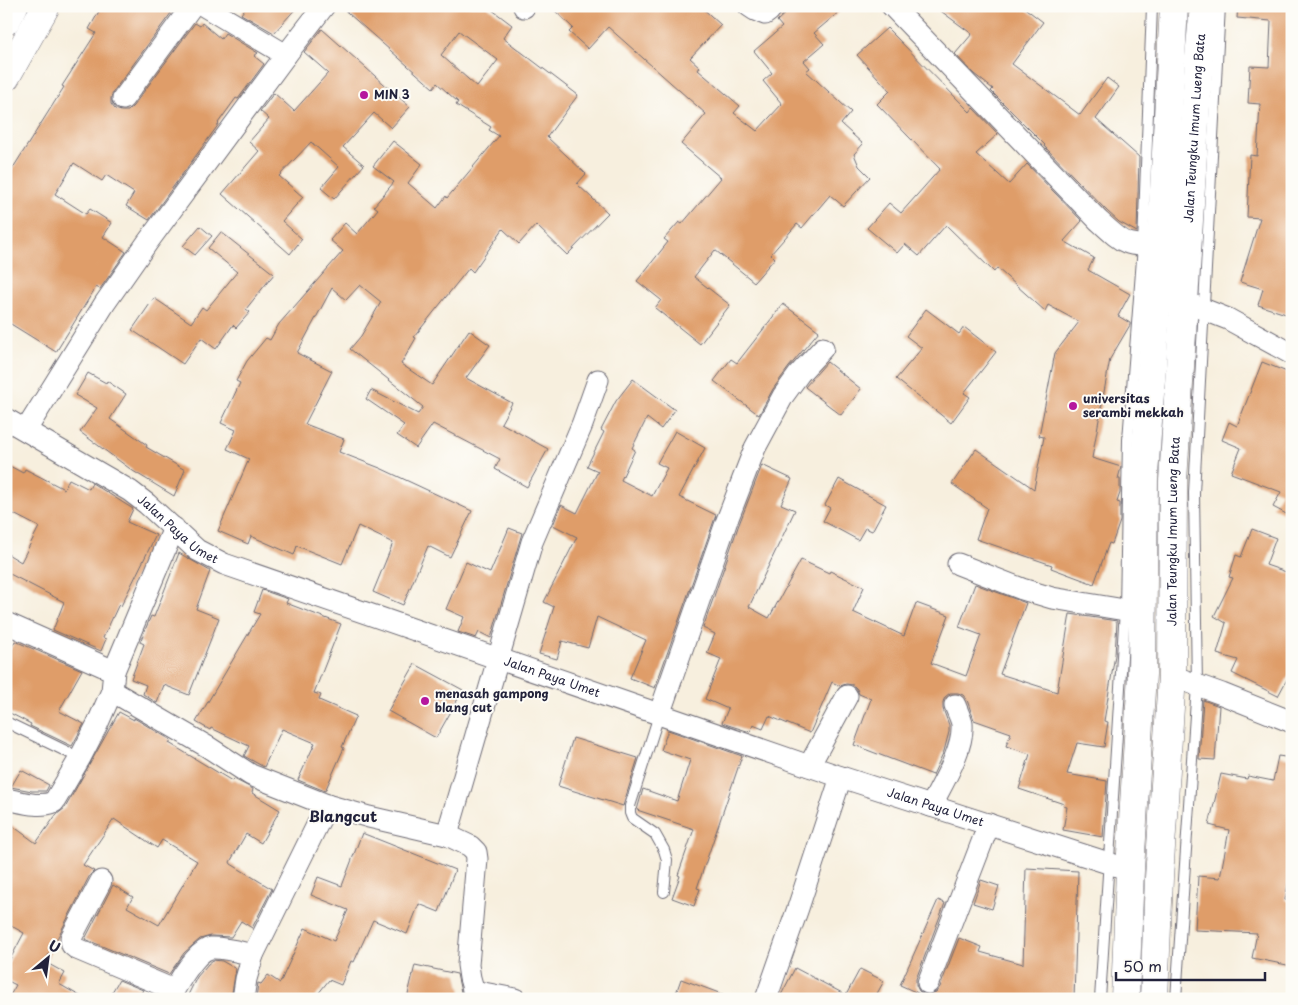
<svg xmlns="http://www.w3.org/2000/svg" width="1298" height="1005" viewBox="0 0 1298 1005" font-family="'Playpen Sans',sans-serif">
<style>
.building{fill:#df9d69;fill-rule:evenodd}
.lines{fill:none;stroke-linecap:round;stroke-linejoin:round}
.lane-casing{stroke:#6d6a74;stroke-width:12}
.street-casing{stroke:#6d6a74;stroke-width:23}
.highway-casing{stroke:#6d6a74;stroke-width:29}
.lane{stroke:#fff;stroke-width:10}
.street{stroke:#fff;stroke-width:21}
.highway{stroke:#fff;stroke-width:28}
.poi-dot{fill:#b5179e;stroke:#fdfcf7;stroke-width:2}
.labels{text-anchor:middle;stroke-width:4;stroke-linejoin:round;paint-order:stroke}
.poi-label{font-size:12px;font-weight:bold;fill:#22223b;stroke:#fdfcf7;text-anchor:start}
.street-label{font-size:12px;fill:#22223b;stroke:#fdfcf7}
.quarter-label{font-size:15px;font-weight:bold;fill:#22223b;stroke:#fdfcf7}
</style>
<rect width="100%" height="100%" fill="#fdfcf7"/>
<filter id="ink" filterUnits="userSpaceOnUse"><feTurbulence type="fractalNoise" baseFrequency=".02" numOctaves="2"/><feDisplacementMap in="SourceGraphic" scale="10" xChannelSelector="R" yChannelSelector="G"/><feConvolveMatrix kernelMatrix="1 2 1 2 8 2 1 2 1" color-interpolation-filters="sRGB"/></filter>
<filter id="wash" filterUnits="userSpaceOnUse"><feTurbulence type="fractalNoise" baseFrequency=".0096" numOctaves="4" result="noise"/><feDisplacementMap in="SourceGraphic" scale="20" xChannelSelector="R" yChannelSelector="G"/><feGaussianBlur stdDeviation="1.12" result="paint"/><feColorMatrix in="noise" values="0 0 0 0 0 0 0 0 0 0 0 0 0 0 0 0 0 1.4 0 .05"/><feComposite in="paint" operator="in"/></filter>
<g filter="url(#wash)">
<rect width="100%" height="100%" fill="#f7efde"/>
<g id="blocks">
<g class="building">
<path d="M102 6H169L174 9 113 92 111 98V104L115 109 121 111H128L133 106 195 23 200 26 202 23 221 39 225 33 258 53 254 56 264 64 241 95 238 99 236 98 218 123 219 124 149 220 126 206 134 193 106 175 102 181 74 163 55 194 86 214 90 209 112 223 103 237 126 252 100 289 96 287 56 352 6 321V179L64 87 62 86 96 33 89 29Z"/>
<path d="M247 6H298L274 33 241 14Z"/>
<path d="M340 6H487L512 25 503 38 578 95 547 137 586 174 577 184 608 213 567 255 536 225 519 244 503 229 473 272 469 268 414 337 416 338 401 364 432 385 469 330 490 345 466 378 512 403 501 423 548 449 527 487 495 469 500 459 433 424 416 448 397 435 404 425 366 399 371 390 418 414 423 407 350 349 361 336 381 302 360 285 346 300 332 288 297 353 332 371 305 424 344 439 339 452 380 468 472 511 450 557 428 546 403 605 373 592 393 543 358 526 342 564 297 546 294 555 251 536 248 544 218 531 249 459 227 449 236 430 221 423 240 383 236 381 247 361 266 338 270 340 279 324 343 251 330 240 345 223 357 234 378 209 374 206 394 182 373 166 393 141 422 164 408 183 437 208 446 196 447 198 499 136 489 130 491 127 456 105 458 102 437 83 433 88ZM459 31 498 60 477 87 441 55Z"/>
<path d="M550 6H700L721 25 690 58 700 67 698 70 740 106 734 113 757 131 782 104 763 81 772 73 754 51 782 27 777 21 793 6H846L814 33 824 44 804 61 810 68 806 71 851 112 841 124 863 144 854 154 859 166 870 177 843 206 830 195 802 228 797 224 771 254 775 258 754 282 715 250 694 277 730 305 700 344 655 308 661 300 637 281 668 242 664 239 679 222 682 224 721 178 681 144 706 114 608 27 588 49 569 32 573 28Z"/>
<path d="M934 6H1022L1043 22 1012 64 1080 115 1107 78 1119 87 1096 119 1139 157 1137 232 1119 222 1107 211 1044 146 1045 145 991 91 993 89 974 74 955 54 972 34Z"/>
<path d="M1238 6H1292V316L1258 305 1263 289 1240 282 1260 218 1247 217 1250 155 1257 156 1260 104 1248 103 1250 66 1269 67 1271 21 1237 18Z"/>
<path d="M887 28 970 112 973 108 998 134 976 154 1009 184 1027 164 1082 221 1064 241 1094 258 1088 270 1130 294 1118 316 1130 323V325L1110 359 1092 458 1121 467 1118 479H1120V493L1117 502 1120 503V521L1112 544 1109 543 1094 584 1051 568 1052 565 976 539 987 508 952 484 976 449 1034 489 1044 437 1039 436 1055 353 1079 322 1048 305 1045 311 997 268 994 272 946 225 919 256 905 244 897 253 867 228 889 203 901 213 940 169 877 104 890 91 857 55Z"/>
<path d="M322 29 410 107 391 128 374 113 343 147 364 165 334 199 321 188 339 167 311 142 279 176 303 197 282 221 302 239 290 254 222 194 259 151 249 142 269 119 260 111 274 93 294 111 328 73 304 52Z"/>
<path d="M200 226 212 236 195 255 183 246Z"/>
<path d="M221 232 274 274 246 309 250 312 236 328 233 325 216 349 201 338 183 364 132 330 154 298 191 323 202 307 206 310 237 272 208 248Z"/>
<path d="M783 304 819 331 789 367 773 389 759 415 714 381 731 359 737 363Z"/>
<path d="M926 309 959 334 964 327 996 352 964 393 970 397 951 423 896 379 922 348 906 336Z"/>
<path d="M827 362 861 389 841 415 805 387Z"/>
<path d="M1262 362 1292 374V517L1273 507 1281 492 1231 473 1241 448 1222 440 1229 422 1237 426Z"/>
<path d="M88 373 106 383 107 381 126 394 110 419 147 445 146 447 185 470 174 496 133 471 80 432 97 408 75 395Z"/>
<path d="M633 379 675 410 661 429 647 418 632 448 635 450 621 480 652 496 667 468 657 463 675 431 705 448 679 497 716 515 655 688 630 678 646 640 597 617 588 648 562 641 557 659 539 654 554 607 544 602 577 537 553 525 561 505 577 513 598 471 587 466 604 432 601 430 616 401Z"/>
<path d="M6 464 23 473 25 469 64 489 69 479 89 489 92 483 133 509 127 522 156 535 121 606 119 604 103 638 106 639 101 651 53 630 64 602 6 572V553L21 562 39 527 6 510Z"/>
<path d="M762 465 792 479 781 504 795 510 749 607 769 618 801 560 829 573 830 571 864 587 853 612 904 636 916 603 949 615 931 663 966 676 981 635 959 627 975 584 1026 603 1000 674 1057 692 1070 614 1117 621 1115 655 1104 721 1108 722 1104 747 1077 743 1067 774 1107 781 1103 837 1063 830 1067 807 1063 806 1064 804 1019 789 1030 754 1006 746 1011 733 974 720 967 700 963 695 958 693H950L945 697 943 702V709L949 725V732L944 751 933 775 854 745 871 699 859 694 857 689 853 685 846 684 840 686 832 682 810 733 769 716 763 729 753 725 750 732 722 723 728 709 705 699 721 659 707 653 715 634 703 628 738 527Z"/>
<path d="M839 479 886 505 872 531 865 528 858 540 823 521 830 508 825 505Z"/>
<path d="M509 528 522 533 491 638 479 632 476 638 458 632 464 617 446 609 466 562 490 573Z"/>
<path d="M1252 529 1276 538 1266 565 1292 574V670L1278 696 1232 673 1238 660 1217 654 1226 623 1214 616 1233 578 1229 577 1236 555 1241 557Z"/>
<path d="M179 553 210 571 196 609 219 618 189 695 164 685 157 703 143 694 146 685 131 679 144 644 140 642 151 616 154 617Z"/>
<path d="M262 590 288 599 286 603 341 624 314 693 321 695 319 700 356 716 342 747 344 748 325 791 298 780 315 743 282 729 264 767 244 756 249 746 211 728 210 730 196 722 260 614 254 612Z"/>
<path d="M15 641 82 670 59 711 84 724 72 746 30 726 31 724 6 711V656Z"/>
<path d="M415 664 463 690 436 738 388 711Z"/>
<path d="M1203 700 1219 706 1215 760 1199 759Z"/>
<path d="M119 712 134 720V718L171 740 169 743 232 781 234 779 253 789 252 793 280 810 261 843 246 834 230 862 231 864 272 889 252 928 241 921 231 937 211 936 200 939 184 953 169 974 85 939 113 885 133 897 127 907 159 925 197 861 162 840 157 848 114 819 83 865 94 871 90 875 45 962 65 973 59 984 85 999H8L16 985 6 980V967L24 933 6 923V821L36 843 56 815 65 808Z"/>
<path d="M668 730 742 756 697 888 700 889 694 906 672 898 680 876 678 875 694 829 637 810 643 789 677 801 690 760 661 750Z"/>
<path d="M573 738 638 758 623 806 558 786Z"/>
<path d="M1278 756 1292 758V865L1285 900 1292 902V966L1252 958 1257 933 1195 930 1198 876 1220 878 1229 830 1209 825 1221 774 1247 779 1248 776 1273 781Z"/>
<path d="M21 770 49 785 46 791H32L11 787Z"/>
<path d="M362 833 455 870 439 912 419 904 407 934 373 920 354 962 351 961 341 985 329 980 314 999H256L258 983 261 984 268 975 280 983 305 928 334 941 348 910 311 895 318 877 342 886Z"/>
<path d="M1026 868 1078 871 1074 999H931L900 985 938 900 945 903 916 979V985L919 991 923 994 929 995 936 992 940 987 959 938 982 947 980 952 1023 964Z"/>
<path d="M981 880 999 886 992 909 973 903Z"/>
<path d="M213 960 222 961 236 969 231 999H186L197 977 208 964Z"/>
<path d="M415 965 457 974 461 992 460 999H407Z"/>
<path d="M795 968 846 995 860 969 884 981 874 999H779Z"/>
<path d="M681 979 730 997 729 999H674Z"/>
<path d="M119 980 143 990 138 999H108Z"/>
</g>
</g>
</g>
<g filter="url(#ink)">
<use href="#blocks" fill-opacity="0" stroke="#6d6a74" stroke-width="1"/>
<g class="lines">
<g class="lane-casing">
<g id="lane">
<path d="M659 715 630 806V813L632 818 655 834 664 850 667 860 664 892"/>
<path d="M6 722 80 758"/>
<path d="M1100 999 1125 610 1128 440 1143 246 1152 6"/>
<path d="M1176 999 1197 685 1194 493 1220 6"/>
</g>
</g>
<g class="street-casing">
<g id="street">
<path d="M204 6 286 55"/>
<path d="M524 6V7"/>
<path d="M749 6 755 10 765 14 769 11 773 6"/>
<path d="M892 6 1098 220C1125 245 1125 246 1161 245"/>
<path d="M123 99 192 6"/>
<path d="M1185 302 1228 319 1292 354"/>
<path id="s1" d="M6 419 130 491 147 504 197 550 224 564 841 777 1130 870"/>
<path d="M26 430 105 303 147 243 286 55 324 6"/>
<path d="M958 564 1022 589 1052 598 1143 613"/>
<path d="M6 623 114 671"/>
<path d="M1172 676 1222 694 1292 722"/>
<path d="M112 691 208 747 251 775 327 805 369 817 447 835 470 846 476 852 477 859 468 965 470 978 476 999"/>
<path d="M659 715 726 523 755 448 783 396 799 374 823 348"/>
<path d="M809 766 847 696"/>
<path d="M6 799C22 802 38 808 54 802L80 758 97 725 112 691 114 671 174 528"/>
<path d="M931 806C942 784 964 749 962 724 961 718 957 711 955 705"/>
<path d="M447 835 532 542 582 425 598 380"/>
<path d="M101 881 71 938 72 945 77 949 174 990"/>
<path d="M928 983 989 824"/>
<path d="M473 991 515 999"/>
<path d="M169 999C176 986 196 950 211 948 224 947 240 952 253 955L327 805"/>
<path d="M243 999 246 979 253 955"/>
<path d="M766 999 798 908 841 777"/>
</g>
</g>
<g class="highway-casing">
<g id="highway">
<path d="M6 21 14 6"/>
<path d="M6 77 46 6"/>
<path d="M1125 999 1130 870 1142 674 1144 475 1161 245 1174 6"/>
<path id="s2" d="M1154 999 1159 878 1172 676 1173 481 1199 57 1204 6"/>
</g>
</g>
<use href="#lane" class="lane"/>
<use href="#street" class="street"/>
<use href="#highway" class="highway"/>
</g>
</g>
<g class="poi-dot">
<circle cx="364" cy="95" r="5"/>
<circle cx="1073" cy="406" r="5"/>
<circle cx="425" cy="701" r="5"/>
</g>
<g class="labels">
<g class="poi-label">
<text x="374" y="99">MIN 3</text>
<text x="1083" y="403">universitas<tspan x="1083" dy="14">serambi mekkah</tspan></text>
<text x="435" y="698">menasah gampong<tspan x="435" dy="14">blang cut</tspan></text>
</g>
<g class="street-label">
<text dy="4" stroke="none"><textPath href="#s2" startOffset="872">Jalan Teungku Imum Lueng Bata</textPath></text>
<text dy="4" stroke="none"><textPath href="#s1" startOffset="205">Jalan Paya Umet</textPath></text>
<text dy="4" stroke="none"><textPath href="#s2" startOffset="468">Jalan Teungku Imum Lueng Bata</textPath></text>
<text dy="4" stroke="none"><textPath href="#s1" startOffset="610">Jalan Paya Umet</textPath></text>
<text dy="4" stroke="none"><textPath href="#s1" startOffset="1015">Jalan Paya Umet</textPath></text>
</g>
<g class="quarter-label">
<text x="343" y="822">Blangcut</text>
</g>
</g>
<rect width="1298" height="1005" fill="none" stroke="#fdfcf7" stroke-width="25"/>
<g transform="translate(48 958) rotate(29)" stroke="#fdfcf7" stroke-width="4" paint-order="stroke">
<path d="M0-4L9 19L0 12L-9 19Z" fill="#22223b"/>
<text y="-8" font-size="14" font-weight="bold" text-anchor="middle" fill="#22223b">U</text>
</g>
<path d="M1116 972v8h149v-8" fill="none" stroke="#22223b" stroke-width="2.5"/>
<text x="1123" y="972" font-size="15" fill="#22223b" stroke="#fdfcf7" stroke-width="4" paint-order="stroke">50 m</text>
</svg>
